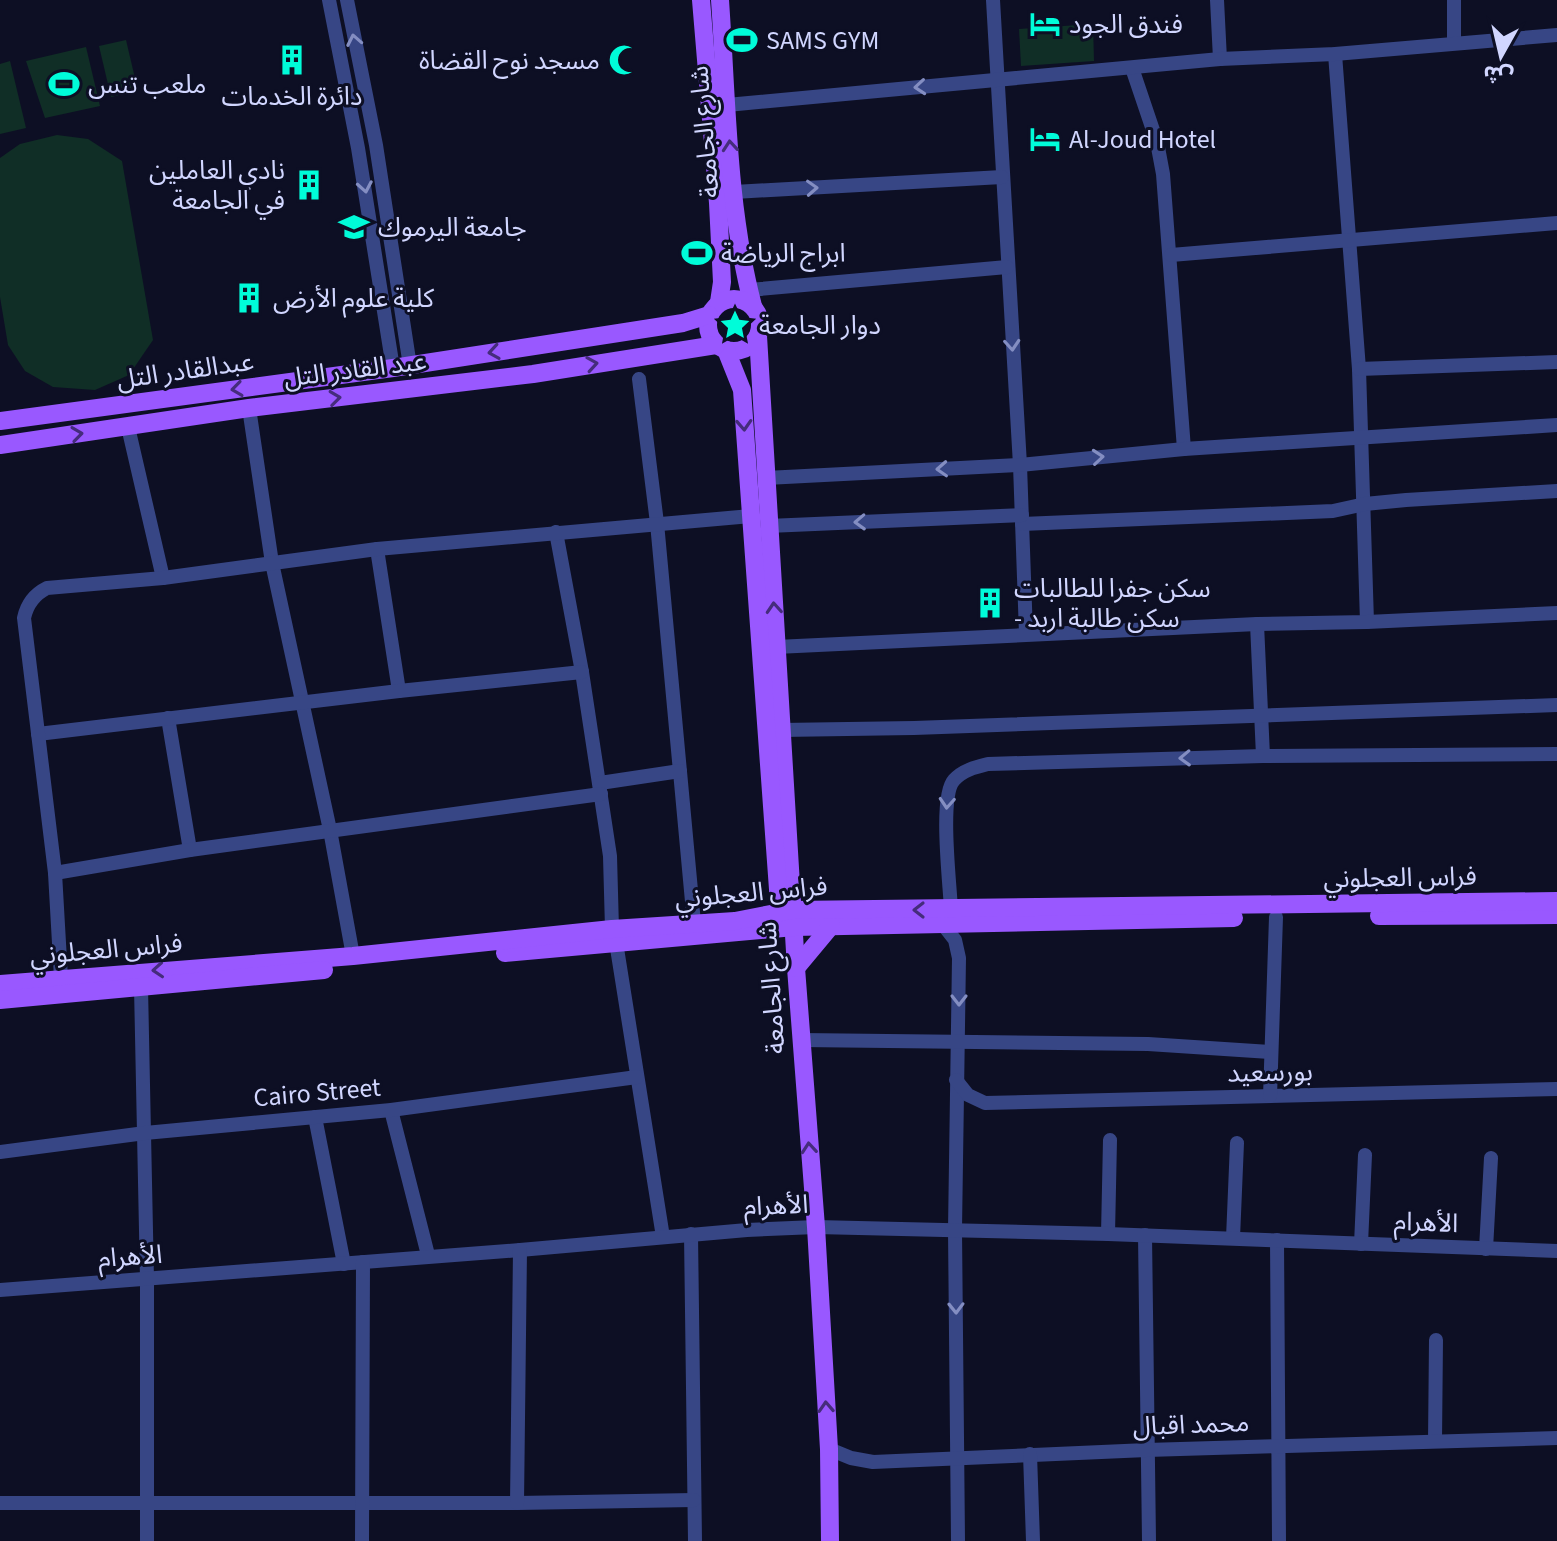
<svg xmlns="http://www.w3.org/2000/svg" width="1557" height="1541" viewBox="0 0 1557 1541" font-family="'Source Sans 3','Noto Sans Arabic',sans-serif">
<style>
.green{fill:#102e26}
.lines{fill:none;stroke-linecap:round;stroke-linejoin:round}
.minor{stroke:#374685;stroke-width:14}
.major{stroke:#9958ff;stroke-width:18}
.oneway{stroke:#848ec2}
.oneway2{stroke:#452c7c}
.labels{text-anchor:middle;stroke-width:6;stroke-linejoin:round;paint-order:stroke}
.poi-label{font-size:26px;fill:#d1d6ff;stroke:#0d0f24;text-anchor:start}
.street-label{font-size:26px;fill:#d1d6ff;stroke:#0d0f24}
</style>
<rect width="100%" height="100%" fill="#0d0f24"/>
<g class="green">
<path d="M1093 24 1094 61 1021 66 1019 29Z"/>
<path d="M126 40 138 91 111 97 99 46Z"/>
<path d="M86 47 100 106 45 118 26 61Z"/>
<path d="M10 61 26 128 0 134V64Z"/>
<path d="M57 135 88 139 122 161 153 340 129 375 95 390 53 387 25 371 8 345 0 297V158L20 144Z"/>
</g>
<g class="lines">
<g class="minor">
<path d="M329 0 358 148 393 368"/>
<path d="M347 0 376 145 410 366"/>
<path d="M993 0 1020 465 1026 634"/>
<path d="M1217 0 1220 59"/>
<path d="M1454 0V42"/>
<path d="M1335 54 1359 369 1367 622"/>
<path d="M1132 68 1157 142 1163 174 1184 449"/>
<path d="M727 105 1220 59 1335 54 1557 35"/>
<path d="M734 192 1002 177"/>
<path d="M1171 255 1557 223"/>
<path d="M749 290 1007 267"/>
<path d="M1359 369 1557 362"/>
<path d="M639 379 657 523 694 923"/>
<path d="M249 408 272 563 330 830 353 956"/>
<path d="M128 427 163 578"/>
<path d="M766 478 1020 465 1184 449 1557 425"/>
<path d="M1022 524 1333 511 1365 504 1406 500 1557 491"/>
<path d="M768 526 1022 515"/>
<path d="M556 532 582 672 610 856 612 929"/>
<path d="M377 549 399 691"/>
<path d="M1257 624 1263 756"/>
<path d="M776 647 1257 624 1367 622 1557 613"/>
<path d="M168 718 190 850"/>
<path d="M781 730 914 728 1557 705"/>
<path d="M38 734 399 691 582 672"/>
<path d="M600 783 680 771"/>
<path d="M55 873 190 850 601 794"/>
<path d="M951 910C950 884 939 796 954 780 963 770 976 767 988 764L1263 756 1557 754"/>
<path d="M944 926 955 940 959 958 955 1230 958 1541"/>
<path d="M616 942 663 1237"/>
<path d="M61 978 55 873 24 618C27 604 35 594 47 588L163 578 377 549 751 516"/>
<path d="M141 987 147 1279V1541"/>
<path d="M801 1040 1148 1044 1270 1052"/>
<path d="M956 1080 968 1095 985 1103 1557 1089"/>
<path d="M1270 1096 1276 917"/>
<path d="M391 1110 428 1255"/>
<path d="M315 1117 344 1264"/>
<path d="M0 1152 145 1133 391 1110 637 1077"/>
<path d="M691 1234 695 1541"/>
<path d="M1108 1234 1110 1140"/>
<path d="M1145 1235 1149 1541"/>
<path d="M1233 1238 1237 1143"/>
<path d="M1277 1240 1279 1541"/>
<path d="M1361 1244 1365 1155"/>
<path d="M1486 1249 1491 1158"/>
<path d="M0 1290 520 1250 747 1230 816 1227 1108 1234 1557 1251"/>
<path d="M1435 1441 1436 1340"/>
<path d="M829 1449 851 1458 873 1462 1147 1450 1557 1438"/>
<path d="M1030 1454 1033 1541"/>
<path d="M0 1503H517L694 1500"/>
<path d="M517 1503 520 1250"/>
<path d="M362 1541 363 1262"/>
</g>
<g class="major">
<path d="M701 0 718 203 722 282 719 302"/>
<path d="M720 0C727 101 727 207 753 306"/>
<circle cx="734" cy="325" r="26"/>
<path d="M758 336 796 968 816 1227 829 1449 830 1541"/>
<path d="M726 350 742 390 779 903"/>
<path d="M0 421 393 368 683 323 709 315"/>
<path d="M0 445 249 408 533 374 716 345"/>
<path d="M1379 916 1557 915"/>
<path d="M505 953 794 927 1234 918"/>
<path d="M796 968 831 926"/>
<path d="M0 984 353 956 612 929 735 921 792 910 1557 901"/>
<path d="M0 1000 324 970"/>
</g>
</g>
<defs><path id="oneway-chevron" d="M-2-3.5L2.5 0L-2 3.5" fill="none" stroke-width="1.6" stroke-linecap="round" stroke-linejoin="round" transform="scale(2)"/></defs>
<g class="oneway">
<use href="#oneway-chevron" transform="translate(354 40) rotate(-101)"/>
<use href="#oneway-chevron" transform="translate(920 87) rotate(175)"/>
<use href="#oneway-chevron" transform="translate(365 187) rotate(80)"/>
<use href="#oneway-chevron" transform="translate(812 188) rotate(-3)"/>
<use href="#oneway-chevron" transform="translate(1012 345) rotate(86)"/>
<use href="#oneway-chevron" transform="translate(1098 457) rotate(-5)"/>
<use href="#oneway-chevron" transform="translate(942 469) rotate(177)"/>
<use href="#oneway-chevron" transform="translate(860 522) rotate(178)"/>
<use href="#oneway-chevron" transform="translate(1185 758) rotate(178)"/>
<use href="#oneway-chevron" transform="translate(947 803) rotate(94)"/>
<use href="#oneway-chevron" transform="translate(959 1000) rotate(90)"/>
<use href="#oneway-chevron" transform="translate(956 1308) rotate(89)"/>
</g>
<g class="oneway2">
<use href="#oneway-chevron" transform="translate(730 146) rotate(-95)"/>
<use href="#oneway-chevron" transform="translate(494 352) rotate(171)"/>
<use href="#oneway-chevron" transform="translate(592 364) rotate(-9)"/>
<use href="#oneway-chevron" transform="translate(237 389) rotate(172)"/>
<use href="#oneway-chevron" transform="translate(335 398) rotate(-7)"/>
<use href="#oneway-chevron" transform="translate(744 425) rotate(87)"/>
<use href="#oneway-chevron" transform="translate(77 434) rotate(-8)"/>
<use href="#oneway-chevron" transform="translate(774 608) rotate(-94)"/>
<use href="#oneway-chevron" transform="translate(919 910) rotate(-180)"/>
<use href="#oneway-chevron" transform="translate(158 970) rotate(176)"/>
<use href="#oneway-chevron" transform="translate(809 1148) rotate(-95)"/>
<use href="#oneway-chevron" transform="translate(826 1407) rotate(-93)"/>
</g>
<defs>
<g id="hotel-bare" transform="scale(2.4)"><path d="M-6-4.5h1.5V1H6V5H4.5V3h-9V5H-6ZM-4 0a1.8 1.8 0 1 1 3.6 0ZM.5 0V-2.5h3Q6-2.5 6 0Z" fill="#00fcd9" stroke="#0d0f24" stroke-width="2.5" paint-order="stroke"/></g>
<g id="stadium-bare" transform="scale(2.4)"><path d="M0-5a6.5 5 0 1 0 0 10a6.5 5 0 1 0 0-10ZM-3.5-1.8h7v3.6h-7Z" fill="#00fcd9" stroke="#0d0f24" stroke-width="2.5" paint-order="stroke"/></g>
<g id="building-bare" transform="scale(2.4)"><path d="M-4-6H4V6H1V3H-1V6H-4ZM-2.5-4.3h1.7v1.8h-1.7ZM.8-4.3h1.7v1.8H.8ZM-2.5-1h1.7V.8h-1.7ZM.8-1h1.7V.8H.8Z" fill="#00fcd9" stroke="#0d0f24" stroke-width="2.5" paint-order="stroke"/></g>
<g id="mosque-bare" transform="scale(2.4)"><path d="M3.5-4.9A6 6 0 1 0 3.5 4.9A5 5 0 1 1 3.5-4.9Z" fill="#00fcd9" stroke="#0d0f24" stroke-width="2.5" paint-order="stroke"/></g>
<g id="university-bare" transform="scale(2.4)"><path d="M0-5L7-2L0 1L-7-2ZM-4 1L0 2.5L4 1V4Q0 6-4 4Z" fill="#00fcd9" stroke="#0d0f24" stroke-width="2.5" paint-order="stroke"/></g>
<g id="sight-bare" transform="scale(2.4)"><path d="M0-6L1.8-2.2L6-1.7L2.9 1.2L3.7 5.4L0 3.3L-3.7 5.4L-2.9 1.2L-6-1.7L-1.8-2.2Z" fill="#00fcd9" stroke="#0d0f24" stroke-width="2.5" paint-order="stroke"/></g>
</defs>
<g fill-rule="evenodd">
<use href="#hotel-bare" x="1045" y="24"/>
<use href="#stadium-bare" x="742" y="40"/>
<use href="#building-bare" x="292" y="60"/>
<use href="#mosque-bare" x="624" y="60"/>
<use href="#stadium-bare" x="64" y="84"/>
<use href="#hotel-bare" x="1045" y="139"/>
<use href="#building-bare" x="309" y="185"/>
<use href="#university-bare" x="354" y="227"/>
<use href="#stadium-bare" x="697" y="253"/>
<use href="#building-bare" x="249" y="298"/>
<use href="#sight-bare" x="735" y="325"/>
<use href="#building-bare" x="990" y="603"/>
</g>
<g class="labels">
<g class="poi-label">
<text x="1069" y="33">فندق الجود</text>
<text x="766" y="49">SAMS GYM</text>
<text x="600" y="69" text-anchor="end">مسجد نوح القضاة</text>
<text x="88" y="93">ملعب تنس</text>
<text x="292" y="105" text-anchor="middle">دائرة الخدمات</text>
<text x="1069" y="148">Al-Joud Hotel</text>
<text x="285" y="179" text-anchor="end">نادي العاملين<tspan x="285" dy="30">في الجامعة</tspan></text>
<text x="378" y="236">جامعة اليرموك</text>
<text x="721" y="262">ابراج الرياضة</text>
<text x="273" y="307">كلية علوم الأرض</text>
<text x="759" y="334">دوار الجامعة</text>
<text x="1014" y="597">سكن جفرا للطالبات<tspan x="1014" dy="30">- سكن طالبة اربد</tspan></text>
</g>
<g class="street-label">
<text transform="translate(704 132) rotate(-95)" y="9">شارع الجامعة</text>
<text transform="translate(355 369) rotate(-7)" y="9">عبد القادر التل</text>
<text transform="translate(185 370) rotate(-8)" y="9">عبدالقادر التل</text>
<text transform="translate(1400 877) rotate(-1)" y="9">فراس العجلوني</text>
<text transform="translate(751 892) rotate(-5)" y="9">فراس العجلوني</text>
<text transform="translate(106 949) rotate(-5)" y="9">فراس العجلوني</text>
<text transform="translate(771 988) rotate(-94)" y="9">شارع الجامعة</text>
<text transform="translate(1270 1072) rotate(-1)" y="9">بورسعيد</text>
<text transform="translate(317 1092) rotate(-5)" y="9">Cairo Street</text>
<text transform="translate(776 1205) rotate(-2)" y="9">الأهرام</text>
<text transform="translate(1426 1222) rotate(2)" y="9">الأهرام</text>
<text transform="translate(130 1256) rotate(-4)" y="9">الأهرام</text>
<text transform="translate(1191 1424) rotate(-2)" y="9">محمد اقبال</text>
</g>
</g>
<g transform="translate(1501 56) rotate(188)" stroke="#0d0f24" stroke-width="6" paint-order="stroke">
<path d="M0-6L14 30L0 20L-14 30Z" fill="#d1d6ff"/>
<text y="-12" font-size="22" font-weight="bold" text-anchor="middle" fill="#d1d6ff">ش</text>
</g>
</svg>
